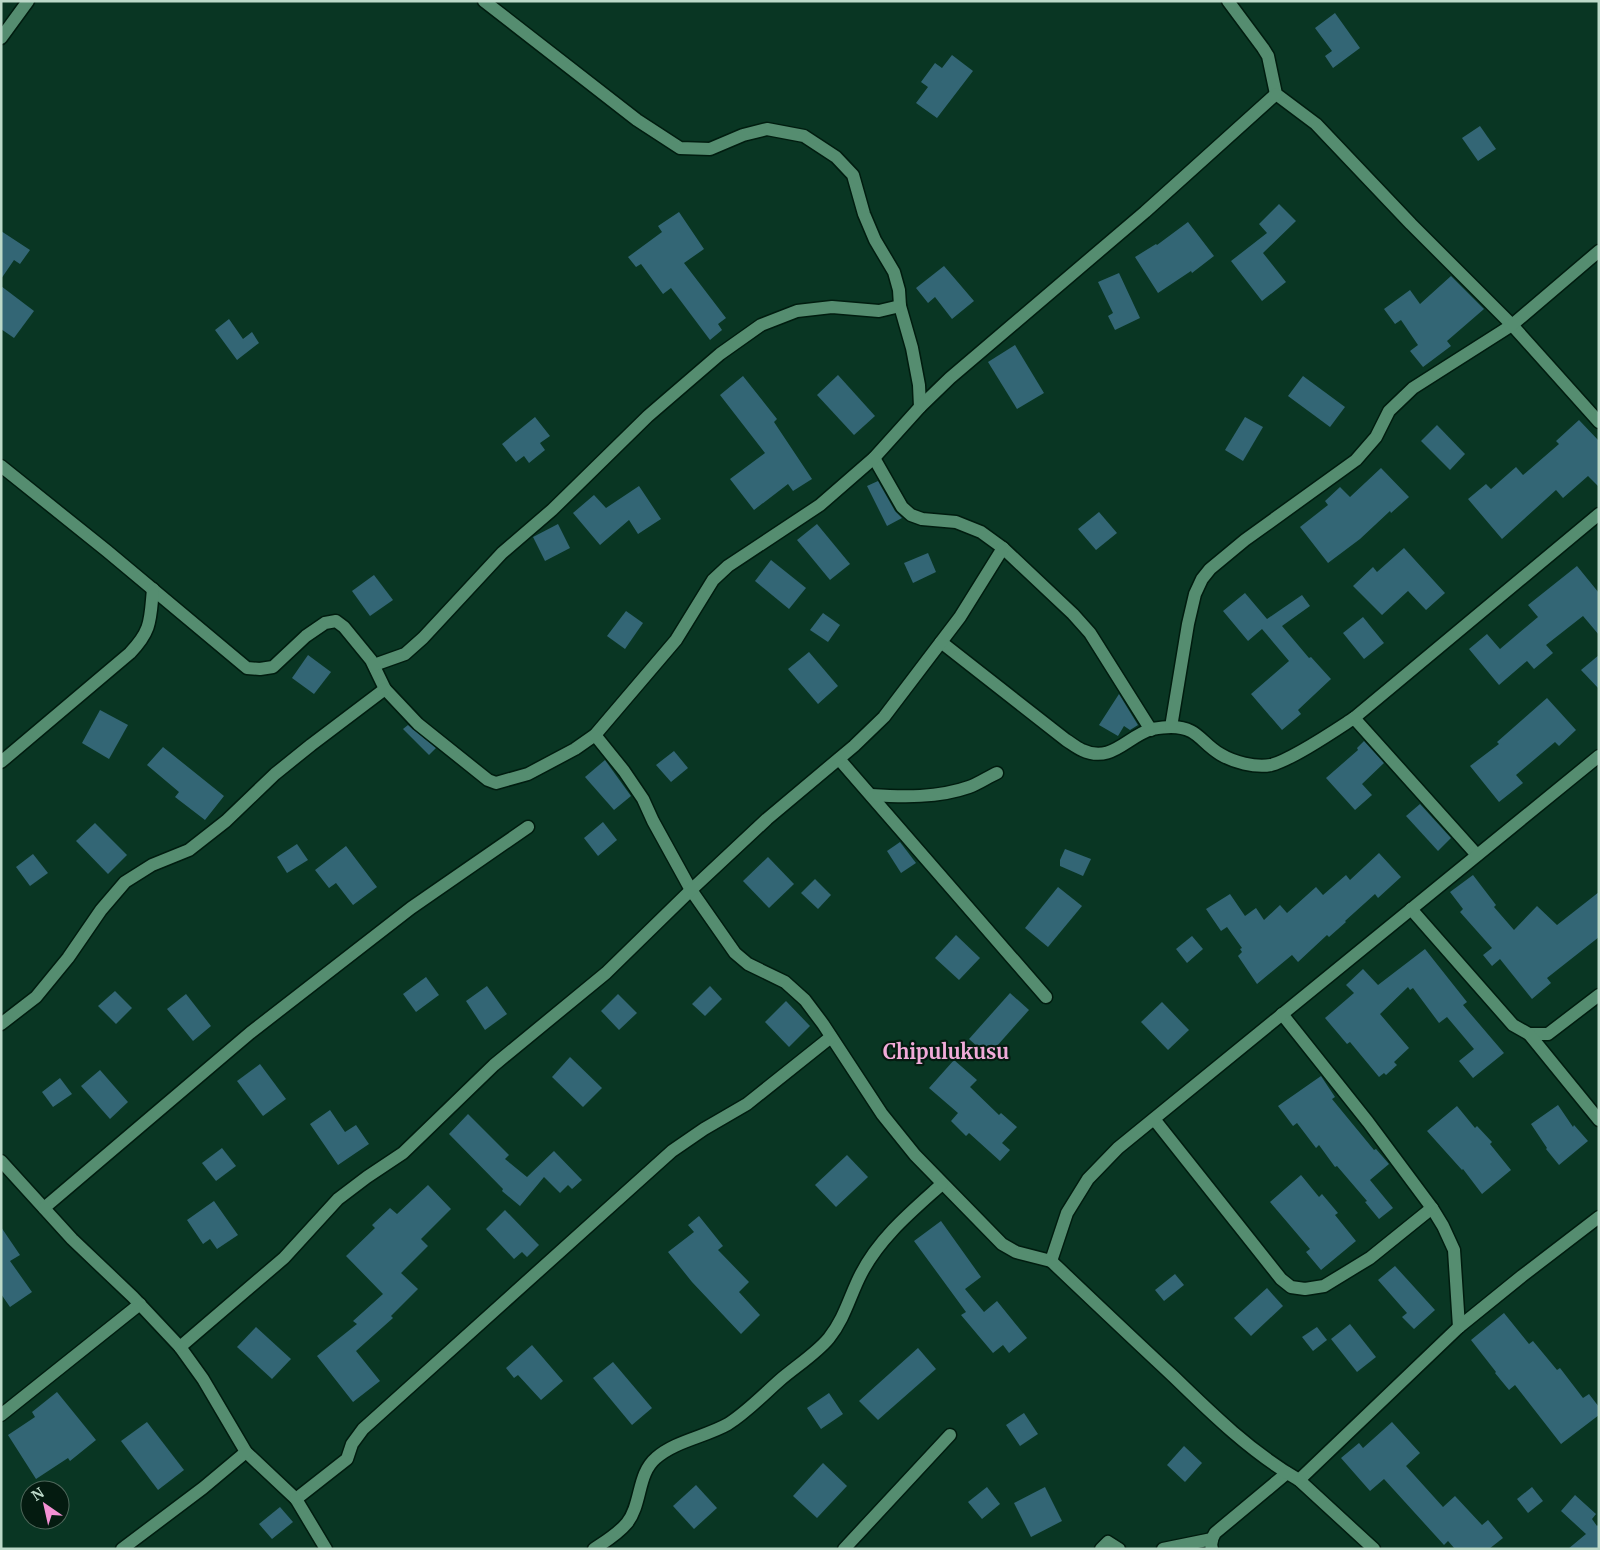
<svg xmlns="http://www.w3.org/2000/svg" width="1600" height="1550" viewBox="0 0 1600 1550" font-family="Merriweather,serif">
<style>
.building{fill:#336675}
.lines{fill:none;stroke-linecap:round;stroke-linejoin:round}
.minor-casing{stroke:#001c0f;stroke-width:15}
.minor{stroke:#558d70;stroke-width:12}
.labels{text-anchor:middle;stroke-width:4.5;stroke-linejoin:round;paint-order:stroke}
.district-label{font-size:20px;font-weight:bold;fill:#f1abd9;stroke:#041b10}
</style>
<rect width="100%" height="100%" fill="#093623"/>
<g class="building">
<path d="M1335 13 1360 48 1333 68 1325 56 1332 51 1315 28Z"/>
<path d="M952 55 973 71 937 118 916 103 928 87 921 82 935 63 942 68Z"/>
<path d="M1480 126 1496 149 1478 161 1462 138Z"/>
<path d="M1279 204 1296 221 1263 253 1286 282 1262 301 1231 261 1267 233 1259 224Z"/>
<path d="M679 212 704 249 684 263 726 318 718 324 722 330 710 340 671 288 663 294 641 264 636 267 628 257 662 232 658 226Z"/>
<path d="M1188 222 1214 256 1192 273 1191 271 1158 293 1135 257 1156 244 1157 245Z"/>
<path d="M1 231 30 250 20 264 14 260 1 279Z"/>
<path d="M944 266 974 301 952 319 935 297 928 303 916 288Z"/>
<path d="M1119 273 1140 318 1115 330 1108 316 1113 313 1098 282Z"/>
<path d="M1451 276 1484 309 1447 341 1451 346 1423 367 1410 351 1418 345 1401 320 1395 324 1384 309 1410 290 1420 304Z"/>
<path d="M1 286 34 311 14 338 1 329Z"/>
<path d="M229 319 243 339 252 332 259 343 237 360 215 330Z"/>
<path d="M1015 345 1044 393 1017 409 988 362Z"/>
<path d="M838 375 875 416 854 435 817 395Z"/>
<path d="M743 376 777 419 774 422 812 479 793 491 788 484 754 510 730 479 765 453 720 395Z"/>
<path d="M1303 376 1345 407 1330 427 1288 396Z"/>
<path d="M535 417 550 436 540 443 545 450 529 463 524 456 516 462 502 444Z"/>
<path d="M1245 417 1263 427 1243 461 1225 450Z"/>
<path d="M1579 420 1599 441V487L1588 476 1563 498 1556 490 1502 539 1468 499 1486 484 1491 489 1516 467 1523 475 1559 444 1556 441Z"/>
<path d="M1437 425 1465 454 1450 470 1421 441Z"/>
<path d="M1381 468 1409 497 1391 513 1390 511 1360 539 1328 563 1300 527 1328 505 1325 501 1340 487 1350 497Z"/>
<path d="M878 481 895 511 902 518 887 526 867 486Z"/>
<path d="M639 486 661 519 638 534 629 520 600 545 573 513 594 495 606 508Z"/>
<path d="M1099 512 1117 533 1096 550 1078 529Z"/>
<path d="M558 524 570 548 545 561 533 537Z"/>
<path d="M817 524 850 564 830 580 797 540Z"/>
<path d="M1404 548 1445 593 1426 610 1408 591 1382 615 1353 586 1373 567 1377 572Z"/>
<path d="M928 553 936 572 913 583 904 563Z"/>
<path d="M771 560 806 588 789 609 755 581Z"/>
<path d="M1577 566 1599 593V635L1583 616 1546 645 1553 653 1534 669 1527 661 1499 685 1469 649 1487 634 1500 649 1538 617 1528 605Z"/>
<path d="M374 575 393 600 370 616 352 591Z"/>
<path d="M1245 593 1267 619 1302 595 1310 606 1282 626 1309 658 1311 657 1331 679 1298 710 1301 714 1282 730 1251 694 1289 661 1262 629 1248 641 1223 611Z"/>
<path d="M626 611 643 623 625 649 607 636Z"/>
<path d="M823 613 840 625 828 642 810 630Z"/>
<path d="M1363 617 1384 643 1364 659 1343 633Z"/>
<path d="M809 652 838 686 818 704 788 669Z"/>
<path d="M308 655 331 672 314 694 292 678Z"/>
<path d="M1599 655V689L1581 670Z"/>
<path d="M1119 694 1138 725 1130 730 1124 726 1118 736 1099 725Z"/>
<path d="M1547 698 1576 730 1559 746 1555 742 1516 775 1523 783 1499 802 1470 766 1499 744 1497 742Z"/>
<path d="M100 710 128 725 109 759 82 743Z"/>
<path d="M408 725 436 748 429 755 403 729Z"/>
<path d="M1364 741 1384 763 1362 784 1372 795 1355 810 1326 778 1358 750 1357 748Z"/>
<path d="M163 747 224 796 205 820 175 797 179 792 147 765Z"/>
<path d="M674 751 688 768 671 782 656 765Z"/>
<path d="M605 760 631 796 614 810 585 777Z"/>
<path d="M1420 804 1451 838 1438 851 1406 816Z"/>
<path d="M603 822 617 840 598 856 584 838Z"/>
<path d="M95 823 127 855 108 874 76 841Z"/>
<path d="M900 842 916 863 901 873 887 851Z"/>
<path d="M297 844 308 860 287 873 277 857Z"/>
<path d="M346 846 377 887 353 905 336 883 329 888 315 870Z"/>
<path d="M1065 849 1091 859 1083 876 1060 866V860Z"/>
<path d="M1379 853 1401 877 1378 898 1375 894 1345 921 1346 922 1329 937 1327 935 1298 962 1292 955 1257 984 1238 956 1242 952 1240 949 1242 948 1227 927 1221 931 1206 909 1230 894 1245 916 1256 908 1264 920 1280 905 1287 913 1316 887 1323 895 1346 875 1350 880Z"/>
<path d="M33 854 48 873 30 886 16 867Z"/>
<path d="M768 857 794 884 769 908 743 881Z"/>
<path d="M1473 875 1496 905 1494 907 1514 930 1537 906 1557 925 1599 892V937L1547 978 1551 983 1532 999 1500 959 1492 966 1483 955 1492 948 1460 912 1463 909 1450 892Z"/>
<path d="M815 879 831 895 818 909 801 893Z"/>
<path d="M1058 887 1082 906 1048 947 1025 928Z"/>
<path d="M956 935 980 958 959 980 935 958Z"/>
<path d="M1192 936 1203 949 1187 963 1176 949Z"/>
<path d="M1425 949 1467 1002 1463 1005 1504 1053 1473 1078 1459 1061 1474 1049 1447 1017 1439 1023 1413 988 1410 990 1408 987 1380 1014 1409 1048 1394 1062 1397 1065 1386 1075 1384 1073 1379 1077 1350 1042 1347 1044 1325 1018 1354 993 1346 985 1363 969 1378 985Z"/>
<path d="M426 977 439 995 416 1012 403 994Z"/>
<path d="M487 986 507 1014 485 1030 466 1001Z"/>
<path d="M710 986 722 999 705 1016 692 1004Z"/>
<path d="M115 991 132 1008 116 1024 98 1006Z"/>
<path d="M1010 993 1029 1010 988 1056 969 1039Z"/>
<path d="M186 994 211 1026 193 1041 167 1009Z"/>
<path d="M618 994 637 1013 619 1030 601 1011Z"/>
<path d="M786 1001 810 1026 789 1047 765 1022Z"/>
<path d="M1162 1002 1189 1030 1168 1050 1141 1022Z"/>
<path d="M570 1057 602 1088 583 1107 552 1077Z"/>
<path d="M954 1060 977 1080 970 1087 999 1115 1001 1113 1017 1127 1002 1143 1010 1150 1000 1161 969 1133 966 1136 951 1121 958 1113 929 1088Z"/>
<path d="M260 1064 286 1099 263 1116 237 1081Z"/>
<path d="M100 1070 128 1102 110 1119 81 1086Z"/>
<path d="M1321 1076 1335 1097 1332 1099 1374 1150 1376 1149 1389 1164 1370 1180 1393 1208 1379 1219 1365 1202 1367 1201 1337 1166 1335 1167 1319 1145 1316 1148 1297 1123 1293 1126 1278 1106Z"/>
<path d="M60 1078 72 1094 53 1107 42 1092Z"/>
<path d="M1558 1105 1573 1127 1574 1125 1588 1141 1559 1165 1546 1149 1547 1148 1531 1124Z"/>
<path d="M1457 1106 1475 1128 1477 1126 1492 1142 1490 1144 1511 1170 1482 1194 1463 1169 1462 1170 1427 1131Z"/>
<path d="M330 1110 345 1132 356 1125 369 1144 338 1165 310 1124Z"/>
<path d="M468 1114 509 1155 505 1159 527 1177 554 1151 582 1180 572 1189 568 1185 560 1193 544 1177 520 1206 502 1191 503 1189 449 1134Z"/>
<path d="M222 1148 236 1166 216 1181 202 1163Z"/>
<path d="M847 1155 868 1177 836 1207 815 1185Z"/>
<path d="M1301 1175 1319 1197 1322 1194 1338 1213 1335 1215 1356 1241 1321 1270 1306 1252 1310 1249 1270 1202Z"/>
<path d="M428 1185 451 1209 421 1239 428 1246 401 1273 418 1289 391 1316 393 1318 356 1351 380 1381 353 1402 317 1356 357 1324 353 1321 383 1294 346 1256 375 1228 372 1225 390 1208 397 1214Z"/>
<path d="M214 1201 238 1235 217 1249 210 1239 203 1244 187 1220Z"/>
<path d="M505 1210 539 1245 527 1257 522 1252 514 1259 486 1229Z"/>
<path d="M699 1216 723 1246 718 1250 749 1282 739 1292 760 1315 741 1334 692 1282 668 1252 694 1232 688 1225Z"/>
<path d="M941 1221 981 1277 965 1289 984 1312 997 1301 1027 1338 1009 1353 1003 1345 993 1353 961 1315 966 1312 914 1241Z"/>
<path d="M1 1227 20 1255 10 1261 32 1292 10 1307 1 1294Z"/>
<path d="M1395 1266 1435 1310 1414 1329 1402 1317 1407 1313 1378 1280Z"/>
<path d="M1175 1274 1184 1285 1164 1301 1155 1290Z"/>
<path d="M1267 1288 1283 1306 1251 1336 1234 1318Z"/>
<path d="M1504 1313 1529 1344 1533 1341 1557 1370 1560 1368 1583 1398 1589 1394 1599 1407V1415L1561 1444 1515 1385 1509 1390 1495 1373 1496 1372 1471 1340Z"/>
<path d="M1350 1324 1376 1357 1357 1372 1331 1339Z"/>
<path d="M256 1327 291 1359 272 1379 237 1347Z"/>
<path d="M1317 1327 1327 1340 1313 1351 1302 1337Z"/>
<path d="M532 1345 563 1381 541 1400 518 1375 514 1378 506 1368Z"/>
<path d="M918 1348 936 1369 878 1420 859 1401Z"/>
<path d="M613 1362 652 1408 632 1425 593 1378Z"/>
<path d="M57 1392 96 1440 70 1461 68 1458 36 1479 8 1435 35 1417 32 1412Z"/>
<path d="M829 1393 843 1414 821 1429 807 1408Z"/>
<path d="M1024 1413 1038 1434 1020 1446 1006 1425Z"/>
<path d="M147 1422 184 1470 158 1490 121 1441Z"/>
<path d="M1392 1422 1420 1453 1406 1466 1443 1507 1455 1496 1482 1525 1488 1520 1503 1538 1489 1549H1455L1448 1541 1444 1545 1384 1479 1370 1491 1341 1458 1359 1443 1363 1448Z"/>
<path d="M1184 1446 1202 1463 1185 1482 1167 1465Z"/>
<path d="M823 1463 847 1486 817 1518 793 1496Z"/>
<path d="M696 1485 717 1508 694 1529 673 1506Z"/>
<path d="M987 1487 1000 1504 982 1519 968 1502Z"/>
<path d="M1045 1487 1062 1521 1031 1537 1014 1503Z"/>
<path d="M1532 1487 1543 1501 1528 1513 1517 1499Z"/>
<path d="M1575 1495 1596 1514 1592 1519 1597 1526 1599 1524V1549H1568L1586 1534 1561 1511Z"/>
<path d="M280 1507 293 1522 272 1539 259 1524Z"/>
</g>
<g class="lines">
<g class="minor-casing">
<g id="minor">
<path d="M484 1 637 120 680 148 710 149 743 135 767 129 804 136 836 157 853 175 864 214 875 240 894 272 899 290 900 306 912 348 919 385 920 407"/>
<path d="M1228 1 1263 48 1268 56 1276 94 1316 124 1411 224 1512 325 1599 422"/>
<path d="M1 38 28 1"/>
<path d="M874 458 902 507 911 515 922 519 956 522 981 532 1003 548 1073 614 1090 633 1151 730"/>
<path d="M1 466 107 551 247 668 260 669 273 667 306 636 325 623 336 621 344 627 371 660 385 689 418 724 488 780 496 783 528 774 575 749 595 735 676 640 713 580 728 566 820 505 874 458 920 407 950 378 1145 212 1276 94"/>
<path d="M941 642 1066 740C1071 743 1077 748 1082 750 1112 764 1127 736 1152 729 1158 728 1165 727 1171 727 1198 727 1200 742 1220 754 1233 762 1255 768 1271 765 1293 759 1334 731 1354 718L1477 855"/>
<path d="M374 665 405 654 423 638 502 553 552 510 648 416 720 354 761 325 797 311 832 307 879 311 900 306"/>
<path d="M1354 718 1599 514"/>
<path d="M1171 727 1188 624 1195 594 1202 579 1210 569 1245 540 1356 460 1376 437 1389 411 1413 388 1512 325 1599 251"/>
<path d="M595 735 624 771 643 799 653 821 691 890 735 953 748 964 785 982 805 1000 823 1024 882 1114 915 1155 1002 1244 1016 1252 1051 1261"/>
<path d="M839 759 1046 997"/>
<path d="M1 762 130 653C152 630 150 620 153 589"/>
<path d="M871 795C903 797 938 798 969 787 978 784 988 777 997 773"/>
<path d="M1411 909 1513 1025 1529 1034H1548L1599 995"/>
<path d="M1282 1014 1368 1122 1432 1208 1443 1226 1454 1250 1459 1327"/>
<path d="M1 1024 36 997 68 958 101 910 125 882 152 865 189 850 226 821 275 774 311 745 385 689"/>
<path d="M1529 1034 1599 1120"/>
<path d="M1154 1119 1281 1279 1291 1287 1305 1289 1324 1286 1370 1258 1432 1208"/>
<path d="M1 1161 72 1239 133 1297 180 1347 203 1379 246 1452 296 1499 326 1549"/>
<path d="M44 1208 250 1033 411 908 528 827"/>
<path d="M180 1347 284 1258 338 1199 367 1177 403 1153 494 1065 606 973 691 890 767 819 854 746 884 717 960 617 1003 548"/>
<path d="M1 1415 140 1304"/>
<path d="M1299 1480 1459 1327 1522 1276 1599 1217"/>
<path d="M296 1499 347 1459 352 1444 363 1429 672 1151 704 1129 747 1104 831 1037"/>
<path d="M122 1549 203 1488 246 1452"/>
<path d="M594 1549C606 1541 618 1534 627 1523 642 1504 637 1474 656 1458 675 1441 705 1437 728 1424 747 1412 763 1395 780 1380 795 1367 817 1353 829 1338 845 1318 850 1295 861 1274 880 1237 912 1211 942 1184"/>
<path d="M844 1549 950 1435"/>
<path d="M1101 1549 1108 1542 1119 1549"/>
<path d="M1163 1549 1212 1539"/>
<path d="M1212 1549C1210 1543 1212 1538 1215 1533L1287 1473"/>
<path d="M1374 1549 1299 1480C1252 1453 1212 1414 1173 1376 1132 1338 1091 1299 1051 1261L1067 1213 1088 1179 1118 1148 1599 756"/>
</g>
</g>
<use href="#minor" class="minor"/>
</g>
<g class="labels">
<g class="district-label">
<text x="946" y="1059">Chipulukusu</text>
</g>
</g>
<rect width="1600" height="1550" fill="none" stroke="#bdd9c9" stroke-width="5"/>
<g transform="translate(45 1505) rotate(326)"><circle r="24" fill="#041b10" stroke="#4e675a"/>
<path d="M0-4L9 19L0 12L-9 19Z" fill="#f491d4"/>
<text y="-8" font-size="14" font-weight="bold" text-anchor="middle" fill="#bdd9c9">N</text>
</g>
</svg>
